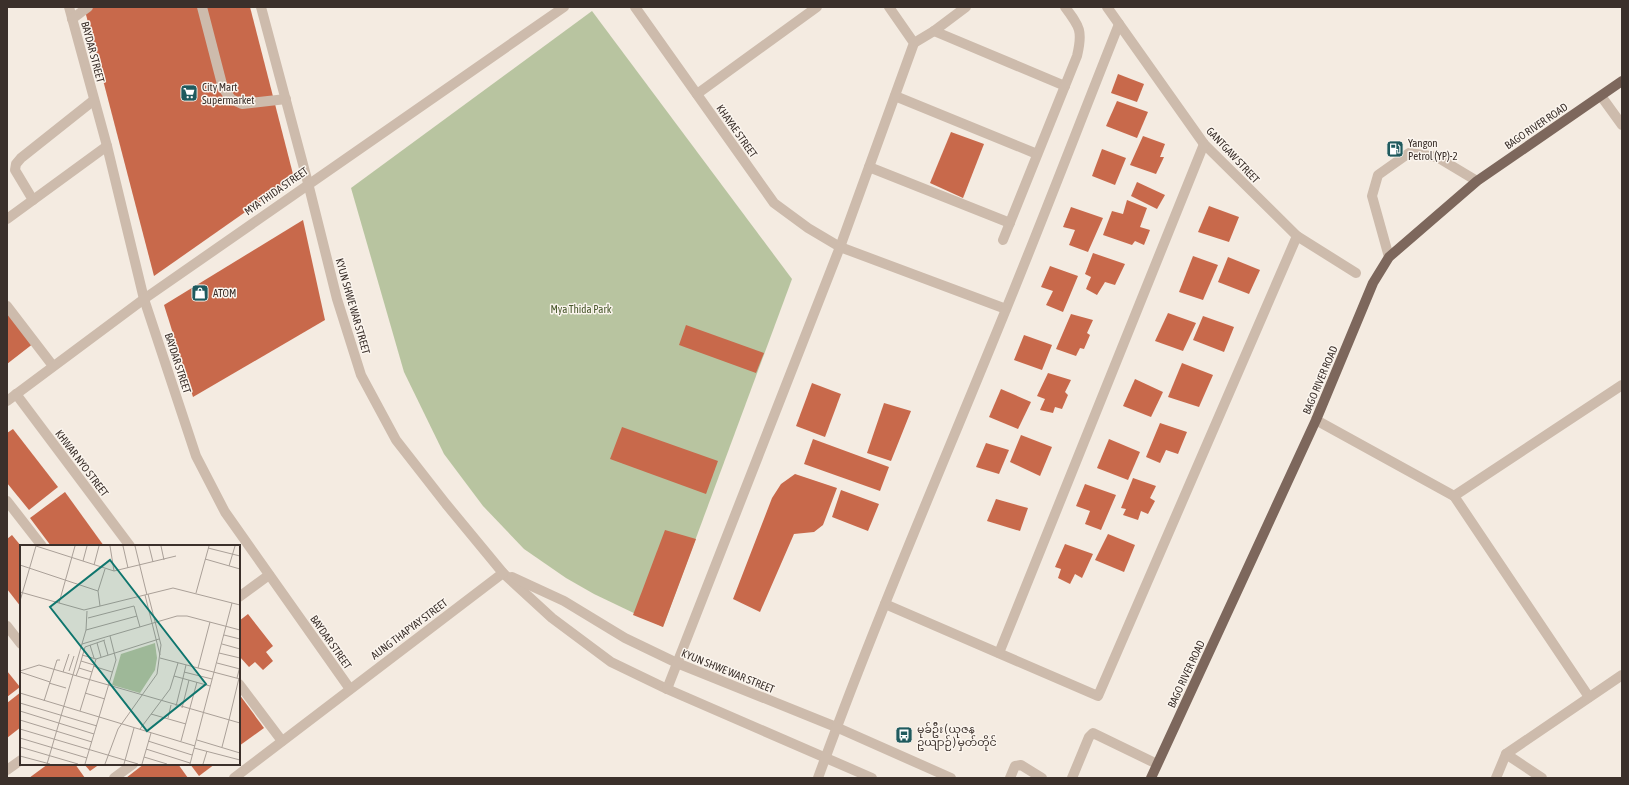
<svg xmlns="http://www.w3.org/2000/svg" width="1629" height="785" viewBox="0 0 1629 785" font-family="'Asap Condensed','Noto Sans Myanmar',sans-serif">
<style>
.green{fill:#b8c4a0}
.building{fill:#c8694b}
.lines{fill:none;stroke-linecap:round;stroke-linejoin:round}
.minor{stroke:#cdbbac;stroke-width:10}
.major{stroke:#7d675c;stroke-width:10}
.labels{text-anchor:middle;stroke-width:3;stroke-linejoin:round;paint-order:stroke}
.street-label{font-size:11px;fill:#3b302b;stroke:#fbf5ee}
.poi-label{font-size:11px;fill:#3b302b;stroke:#fbf5ee;text-anchor:start}
.park-label{font-size:11px;fill:#4a5a2e;stroke:#fbf5ee}
.inset-road{fill:none;stroke:#aaa098;stroke-width:1}
.view{fill:#0f766e;fill-opacity:0.15;stroke:#0f766e;stroke-width:2}
.inset-edge{fill:none;stroke:#3b302b;stroke-width:2}
</style>
<rect width="100%" height="100%" fill="#f4ebe1"/>
<path class="green" d="M592 11 792 279 663 627 594 594 566 578 524 549 483 506 444 454 404 372 351 188Z"/>
<g class="building">
<path d="M84 7H250L294 178 154 276Z"/>
<path d="M1118 74 1144 84 1137 102 1111 93Z"/>
<path d="M1117 101 1148 112 1137 138 1106 126Z"/>
<path d="M951 132 984 144 963 198 930 183Z"/>
<path d="M1143 136 1165 144 1160 157H1164L1156 174 1130 165Z"/>
<path d="M1102 149 1126 158 1115 185 1092 176Z"/>
<path d="M1137 182 1165 195 1157 209 1131 196Z"/>
<path d="M1127 200 1147 208 1140 227 1150 230 1144 245 1135 241 1132 245 1103 235 1112 211 1123 214Z"/>
<path d="M1209 206 1239 217 1229 242 1198 232Z"/>
<path d="M1071 207 1103 218 1088 252 1069 245 1075 230 1063 227Z"/>
<path d="M303 220 325 320 193 397 164 305Z"/>
<path d="M1093 253 1125 264 1115 285 1105 282 1097 295 1086 289 1091 277 1085 274Z"/>
<path d="M1193 256 1218 265 1203 300 1179 292Z"/>
<path d="M1228 257 1260 270 1249 294 1218 282Z"/>
<path d="M1050 266 1078 276 1063 312 1046 305 1053 291 1041 287Z"/>
<path d="M7 308 34 343 7 364Z"/>
<path d="M1168 313 1196 323 1183 351 1155 341Z"/>
<path d="M1071 314 1093 320 1087 333 1090 335 1084 349 1080 348 1076 356 1056 349Z"/>
<path d="M1203 316 1234 327 1224 352 1193 340Z"/>
<path d="M686 325 764 353 756 373 679 345Z"/>
<path d="M1024 335 1052 345 1042 370 1014 360Z"/>
<path d="M1182 363 1213 375 1199 407 1168 397Z"/>
<path d="M1048 373 1071 380 1065 392 1068 395 1062 409 1055 407 1053 413 1040 410 1045 399 1037 396Z"/>
<path d="M1135 379 1163 392 1151 417 1123 406Z"/>
<path d="M812 383 841 394 825 437 796 426Z"/>
<path d="M1001 389 1031 402 1018 429 989 417Z"/>
<path d="M884 403 911 411 891 461 867 453Z"/>
<path d="M1160 423 1187 432 1178 454 1166 450 1160 463 1146 457Z"/>
<path d="M622 427 718 461 706 494 610 459Z"/>
<path d="M13 429 58 487 29 510 7 483V433Z"/>
<path d="M1021 435 1052 447 1040 476 1010 462Z"/>
<path d="M813 439 889 467 880 491 804 464Z"/>
<path d="M1109 439 1140 452 1128 480 1097 468Z"/>
<path d="M986 443 1009 450 999 474 976 467Z"/>
<path d="M795 474 837 488 823 525 814 532 794 534 760 612 733 599 772 498 781 484Z"/>
<path d="M1133 478 1156 486 1150 498 1155 501 1148 514 1141 511 1138 520 1123 515 1126 509 1121 508Z"/>
<path d="M1085 484 1116 495 1101 530 1085 524 1090 511 1076 506Z"/>
<path d="M841 490 879 504 868 531 832 517Z"/>
<path d="M65 492 104 546H51L30 518Z"/>
<path d="M996 499 1028 508 1020 531 987 521Z"/>
<path d="M665 530 696 539 663 627 633 615Z"/>
<path d="M1108 534 1135 545 1124 572 1095 560Z"/>
<path d="M12 535 21 546V607L7 589V539Z"/>
<path d="M1065 544 1093 554 1082 578 1075 574 1070 584 1058 578 1061 569 1055 567Z"/>
<path d="M248 614 273 646 266 652 273 661 263 670 255 662 249 667 239 656V621Z"/>
<path d="M7 671 20 687 7 697Z"/>
<path d="M21 692V727L7 738V703Z"/>
<path d="M239 694 264 728 239 746Z"/>
<path d="M48 764H75L85 778H29Z"/>
<path d="M84 764H100L90 771Z"/>
<path d="M144 764H178L188 778H126Z"/>
<path d="M190 764H215L199 776Z"/>
</g>
<g class="lines">
<g class="minor">
<path d="M69 7 107 146 144 299 196 456 225 512 350 689"/>
<path d="M202 7 223 88 231 99 242 104 286 99"/>
<path d="M261 7 308 183 337 299 361 375 396 440 446 504 503 573 552 618 611 662 667 689 872 778"/>
<path d="M635 7 774 203 808 228 840 247 1006 309"/>
<path d="M1107 7 1204 144 1297 236 1356 273"/>
<path d="M72 19 88 7"/>
<path d="M934 31 1065 86"/>
<path d="M914 43 934 31 966 7"/>
<path d="M697 94 817 7"/>
<path d="M895 96 1037 154"/>
<path d="M1601 96 1622 125"/>
<path d="M869 167 1010 223"/>
<path d="M33 200 15 170 16 164 21 158 94 100"/>
<path d="M7 219 107 146"/>
<path d="M1003 240 1077 56C1083 31 1080 27 1065 7"/>
<path d="M1389 257 1372 196 1378 175 1409 153 1437 157 1477 181"/>
<path d="M7 306 53 366"/>
<path d="M16 394 130 546"/>
<path d="M7 401 144 299 564 7"/>
<path d="M1316 420 1454 496 1622 385"/>
<path d="M1454 496 1589 697"/>
<path d="M7 501 42 546"/>
<path d="M512 577 564 601 625 638 677 663 836 727 951 778"/>
<path d="M239 597 269 575"/>
<path d="M885 604 1098 696 1297 236"/>
<path d="M7 626 21 644"/>
<path d="M999 653 1204 144"/>
<path d="M239 684 282 741"/>
<path d="M667 689 840 247 914 43 889 7"/>
<path d="M1506 754 1542 778"/>
<path d="M7 770 21 760"/>
<path d="M114 778 133 764"/>
<path d="M234 778 503 573"/>
<path d="M818 778C871 632 932 490 991 346 1035 240 1076 132 1119 24"/>
<path d="M1010 778 1015 766 1021 765 1042 778"/>
<path d="M1072 778 1089 737 1093 733 1157 764"/>
<path d="M1496 778 1506 754 1622 675"/>
</g>
<path class="major" d="M1151 778 1316 420 1373 283 1389 257 1477 181 1622 81"/>
</g>
<defs>
<g id="supermarket-square" transform="scale(0.9)"><rect x="-9" y="-9" width="18" height="18" rx="4" fill="#1f5a5e" stroke="#fbf5ee"/><path d="M-6-5.5h2.5l.6 2H6L4.5 2H-2.5L-4.4-4H-6ZM-1.5 3.2a1.3 1.3 0 1 0 .1 0ZM3 3.2a1.3 1.3 0 1 0 .1 0Z" fill="#fff"/></g>
<g id="fuel-square" transform="scale(0.9)"><rect x="-9" y="-9" width="18" height="18" rx="4" fill="#1f5a5e" stroke="#fbf5ee"/><path d="M-5.5-6h7V0h2V4h1.3V-2.5L3-4.5l.8-.8L6-3V5H2.5V1h-1V6h-7ZM-4.2-4.7v3.2H.2V-4.7Z" fill="#fff"/></g>
<g id="shop-square" transform="scale(0.9)"><rect x="-9" y="-9" width="18" height="18" rx="4" fill="#1f5a5e" stroke="#fbf5ee"/><path d="M-5-2.5h2.3a2.7 3.5 0 0 1 5.4 0H5L5.5 6h-11ZM-1.5-2.5h3a1.5 2.3 0 0 0-3 0Z" fill="#fff"/></g>
<g id="bus-square" transform="scale(0.9)"><rect x="-9" y="-9" width="18" height="18" rx="4" fill="#1f5a5e" stroke="#fbf5ee"/><path d="M-5-6H5V4H4V6H2V4H-2V6H-4V4H-5ZM-3.5-4V0h7V-4ZM-3.5 1.2v1.5H-2V1.2ZM2 1.2v1.5H3.5V1.2Z" fill="#fff"/></g>
</defs>
<g fill-rule="evenodd">
<use href="#supermarket-square" x="189" y="93"/>
<use href="#fuel-square" x="1395" y="149"/>
<use href="#shop-square" x="200" y="293"/>
<use href="#bus-square" x="904" y="735"/>
</g>
<g class="labels">
<g class="street-label">
<text transform="translate(93 52) rotate(75)" y="4">BAYDAR STREET</text>
<text transform="translate(1536 126) rotate(-34)" y="4">BAGO RIVER ROAD</text>
<text transform="translate(737 131) rotate(55)" y="4">KHAYAE STREET</text>
<text transform="translate(1233 155) rotate(47)" y="4">GANTGAW STREET</text>
<text transform="translate(276 191) rotate(-35)" y="4">MYA THIDA STREET</text>
<text transform="translate(353 306) rotate(74)" y="4">KYUN SHWE WAR STREET</text>
<text transform="translate(178 363) rotate(72)" y="4">BAYDAR STREET</text>
<text transform="translate(1320 380) rotate(-67)" y="4">BAGO RIVER ROAD</text>
<text transform="translate(82 463) rotate(53)" y="4">KHWAR NYO STREET</text>
<text transform="translate(409 629) rotate(-37)" y="4">AUNG THAPYAY STREET</text>
<text transform="translate(331 642) rotate(55)" y="4">BAYDAR STREET</text>
<text transform="translate(728 671) rotate(22)" y="4">KYUN SHWE WAR STREET</text>
<text transform="translate(1186 674) rotate(-65)" y="4">BAGO RIVER ROAD</text>
</g>
<g class="poi-label">
<text x="202" y="91">City Mart<tspan x="202" dy="13">Supermarket</tspan></text>
<text x="1408" y="147">Yangon<tspan x="1408" dy="13">Petrol (YP)-2</tspan></text>
<text x="213" y="297">ATOM</text>
<text x="917" y="733">မုခ်ဦး ( ယုဇန<tspan x="917" dy="13">ဥယျာဉ် ) မှတ်တိုင်</tspan></text>
</g>
<g class="park-label">
<text x="581" y="313">Mya Thida Park</text>
</g>
</g>
<g transform="translate(20 545)">
<rect width="220" height="220" fill="#f4ebe1"/>
<path d="M135 98 137 113 135 125 120 148 92 140 101 109Z" fill="#b8c4a0"/>
<path class="inset-road" d="M16 1 94 26 156 11M90 1 94 26M103 1 108 23M115 1 127 50M129 1 133 17M141 1 144 15M188 3 220 11M185 14 220 24M63 16 67 1M0 20 78 46 80 61M74 20 79 1M209 21 215 1M78 46 85 24M0 47 64 65 153 43 220 60M176 48 189 1M125 50 140 110M0 56 16 1M39 58 55 1M68 73 114 61 120 82M66 85 117 71M204 90 220 94M84 96 88 110M77 98 81 112M62 99 157 71H167L220 85M202 99 220 104M70 100 74 113M199 108 220 113M62 110 76 114M140 113 220 134M61 116 74 120M197 118 220 124M73 121 92 127M59 123 65 102 85 95M178 123 190 77M0 126 19 120 220 178M49 126 54 111M0 127 30 137M43 127 49 109M164 127 192 134M56 131 59 123 72 127M154 131 190 141M163 133 166 120M217 133 220 121M29 138 46 143M0 148 175 201M65 148 85 154M24 156 37 115H40M0 158 77 181M156 161 163 133M162 163 169 135M0 166 74 189M60 166 76 114 139 94M131 169 166 179M148 173 151 160M0 175 72 197M209 175 219 133M0 184 118 219M120 184 150 144 158 118M0 193 67 213M177 195 220 208M128 196 172 210M161 196 177 137M0 202 58 219M202 202 209 175M174 203 220 215M126 204 170 218M0 211 30 219M124 212 147 219M27 219 66 85 67 66M65 219 96 115 90 91M85 219 98 184 137 129 141 100 128 49M104 219 114 183M122 219 131 188M170 219 212 58M183 219 187 206"/>
<path class="view" d="M90 15 186 139 127 186 30 62Z"/>
<rect width="220" height="220" class="inset-edge"/>
</g>
<rect width="1629" height="785" fill="none" stroke="#3b302b" stroke-width="16"/>
</svg>
